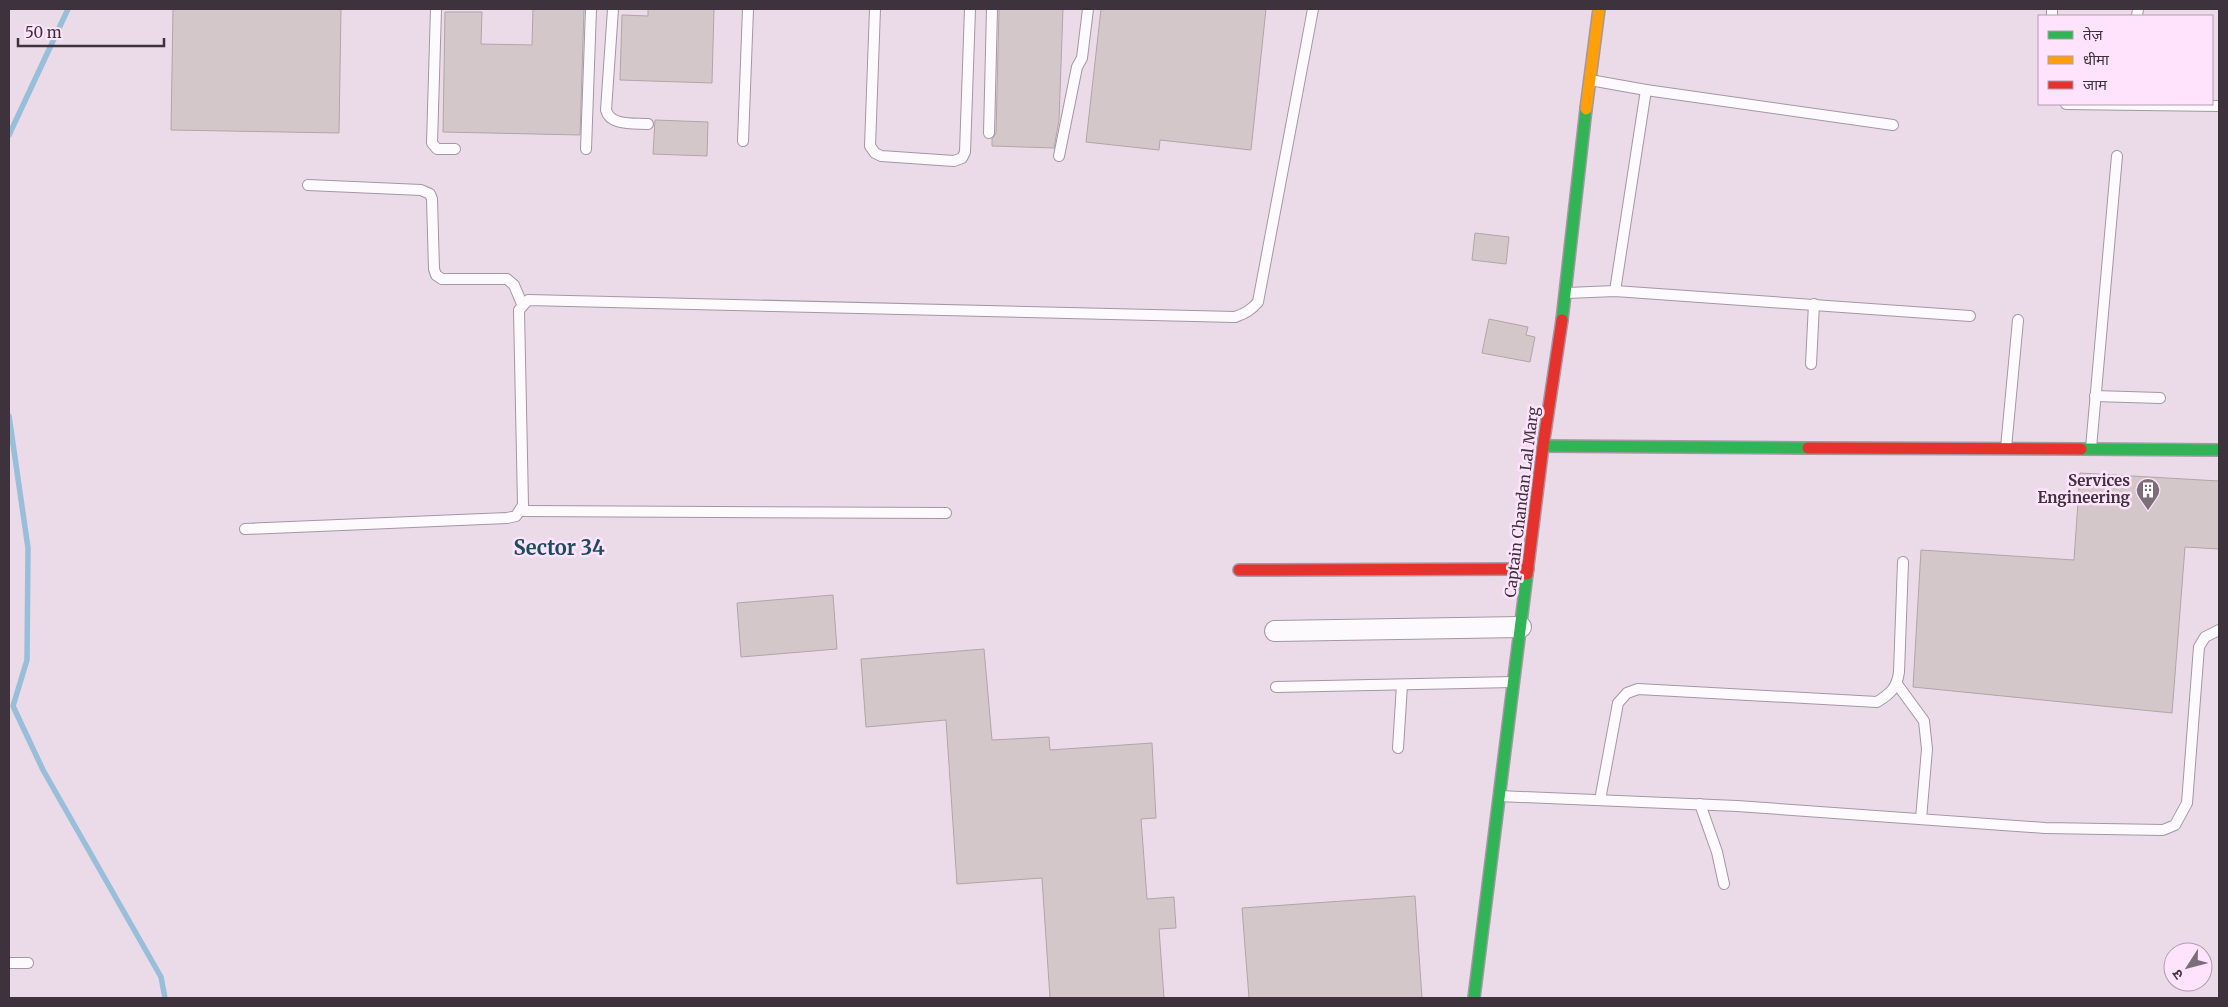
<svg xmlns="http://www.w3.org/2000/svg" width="2228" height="1007" viewBox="0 0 2228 1007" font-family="Merriweather,'Noto Sans Devanagari',serif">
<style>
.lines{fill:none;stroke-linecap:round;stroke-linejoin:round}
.stream{stroke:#98beda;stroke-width:5.5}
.building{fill:#d4c7c9;stroke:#b1a5a7}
.lane-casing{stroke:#a397a2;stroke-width:12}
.street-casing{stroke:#a397a2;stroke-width:22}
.fast-casing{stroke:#a397a2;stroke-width:14}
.slow-casing{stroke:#a397a2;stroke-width:14}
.jam-casing{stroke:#a397a2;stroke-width:14}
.lane{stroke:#fcfafc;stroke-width:10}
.street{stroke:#fcfafc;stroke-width:20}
.fast{stroke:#30b455;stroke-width:11}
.slow{stroke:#ff9f0a;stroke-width:11}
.jam{stroke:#e5322d;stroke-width:11}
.labels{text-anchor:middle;stroke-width:5;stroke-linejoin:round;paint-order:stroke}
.poi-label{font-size:15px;font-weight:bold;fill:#3e333d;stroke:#ffe2fc;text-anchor:end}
.street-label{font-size:15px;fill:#3e333d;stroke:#ffe2fc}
.district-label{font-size:20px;font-weight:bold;fill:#1c4d5f;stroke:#ffe2fc}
</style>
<rect width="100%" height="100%" fill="#ebdbe9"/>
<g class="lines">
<g class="stream">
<path d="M9 135 68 9"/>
<path d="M9 416 28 548 27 660 13 706 43 770 161 977 165 998"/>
</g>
</g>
<g class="building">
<path d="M173 9H341L339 133 171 130Z"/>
<path d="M533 9H584L580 135 443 132 445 12H482L481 44 532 45Z"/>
<path d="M648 9H714L712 83 620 80 622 15 648 16Z"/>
<path d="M999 9H1063L1059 120 1054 148 992 146V139L996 133Z"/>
<path d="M1101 9H1266L1251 150 1160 140 1159 150 1086 142Z"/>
<path d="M655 120 708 122 707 156 653 154Z"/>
<path d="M1475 233 1509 237 1506 264 1472 260Z"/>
<path d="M1489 319 1528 327 1526 335 1535 337 1530 362 1482 353Z"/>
<path d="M2080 473 2219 481V549L2185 547 2172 713 1913 687 1921 550 2074 560Z"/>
<path d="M833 595 837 649 741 657 737 603Z"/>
<path d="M984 649 992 740 1049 737 1050 750 1152 743 1156 818 1141 819 1147 899 1174 897 1176 928 1159 929 1164 998H1050L1042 878 957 884 946 720 866 727 861 659Z"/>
<path d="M1415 896 1422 998H1249L1242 908Z"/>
</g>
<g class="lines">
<g class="lane-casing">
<g id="lane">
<path d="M436 9 432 143 437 149H455"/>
<path d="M613 9 606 110C610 126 634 123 648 124"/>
<path d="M875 9 870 146 875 153 881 156 954 161 962 158 965 152 970 9"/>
<path d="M2052 16V9"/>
<path d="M2137 16 2138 9"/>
<path d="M1590 80 1646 90 1893 125"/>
<path d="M2066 104 2219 106"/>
<path d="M989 133 992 9"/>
<path d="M743 141 748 9"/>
<path d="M586 149 591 9"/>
<path d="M1059 156 1077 67 1082 58 1088 9"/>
<path d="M308 185 421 190 430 194 432 199 434 269 436 275 442 279H507L514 285 522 304"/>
<path d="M1615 291 1646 90"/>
<path d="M1567 293 1615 291 1970 316"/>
<path d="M1811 364 1814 304"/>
<path d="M2095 396 2160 398"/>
<path d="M2006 448 2018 320"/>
<path d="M2091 448 2117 156"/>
<path d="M521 511 946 513"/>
<path d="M245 529 507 518 516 516 523 505 519 310 528 300 1235 317C1246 313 1251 310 1258 302L1313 9"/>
<path d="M1897 684 1924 721 1927 749 1921 819"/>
<path d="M1276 687 1513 682"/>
<path d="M1398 748 1402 685"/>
<path d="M1499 796 1737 806 2045 828 2163 830 2175 825 2187 803 2199 647 2205 637 2219 630"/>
<path d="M1600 800 1618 703 1627 693 1638 689 1877 702C1890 694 1897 688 1899 672L1903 562"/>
<path d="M1700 804 1717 852 1724 884"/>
<path d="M9 963H28"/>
</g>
</g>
<g class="street-casing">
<path id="street" d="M1275 631 1521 627"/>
</g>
<g class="fast-casing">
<g id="fast">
<path d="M1562 320 1586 109"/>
<path d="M1543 446 1808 448"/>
<path d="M2081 449 2219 450"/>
<path d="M1474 998 1527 574"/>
</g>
</g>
<g class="slow-casing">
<path id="slow" d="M1586 109 1599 9"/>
</g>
<g class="jam-casing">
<g id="jam">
<path d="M1808 448 2081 449"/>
<path d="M1239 570 1528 569"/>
<path d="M1527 574 1543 446 1562 320"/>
</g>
</g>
<use href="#lane" class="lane"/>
<use href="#street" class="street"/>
<use href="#fast" class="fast"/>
<use href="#slow" class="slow"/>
<use href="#jam" class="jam"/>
</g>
<defs>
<g id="building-pin" transform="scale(1.25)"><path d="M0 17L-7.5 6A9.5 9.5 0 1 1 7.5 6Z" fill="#7b6e79" stroke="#ffe2fc"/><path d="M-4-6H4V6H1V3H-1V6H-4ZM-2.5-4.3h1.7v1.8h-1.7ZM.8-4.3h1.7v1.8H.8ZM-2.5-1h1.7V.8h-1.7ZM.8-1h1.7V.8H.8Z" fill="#fff"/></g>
</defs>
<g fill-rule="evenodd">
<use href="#building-pin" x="2148" y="490"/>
</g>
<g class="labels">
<g class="poi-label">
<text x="2130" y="486">Services<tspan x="2130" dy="17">Engineering</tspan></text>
</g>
<g class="street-label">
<text transform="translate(1522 502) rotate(-83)" y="5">Captain Chandan Lal Marg</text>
</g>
<g class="district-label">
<text x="559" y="555">Sector 34</text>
</g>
</g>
<rect width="2228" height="1007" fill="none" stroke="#3e333d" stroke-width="20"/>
<rect x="2038" y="15" width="175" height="90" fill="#ffe2fc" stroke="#b29cb0"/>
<rect x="2048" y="31" width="25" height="8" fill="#30b455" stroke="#b29cb0"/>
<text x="2083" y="40" font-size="15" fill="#3e333d">तेज़</text>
<rect x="2048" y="56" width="25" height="8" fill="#ff9f0a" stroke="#b29cb0"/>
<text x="2083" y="65" font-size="15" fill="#3e333d">धीमा</text>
<rect x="2048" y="81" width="25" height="8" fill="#e5322d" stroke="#b29cb0"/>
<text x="2083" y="90" font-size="15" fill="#3e333d">जाम</text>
<g transform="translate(2188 967) rotate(234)"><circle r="24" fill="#ffe2fc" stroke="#b29cb0"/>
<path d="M0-4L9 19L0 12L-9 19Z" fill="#7b6e79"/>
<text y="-8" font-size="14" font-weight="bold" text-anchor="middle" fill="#3e333d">उ</text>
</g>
<path d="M18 38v8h146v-8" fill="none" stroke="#3e333d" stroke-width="2.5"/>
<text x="25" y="38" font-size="15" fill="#3e333d" stroke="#ffe2fc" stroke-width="4" paint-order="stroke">50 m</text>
</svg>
